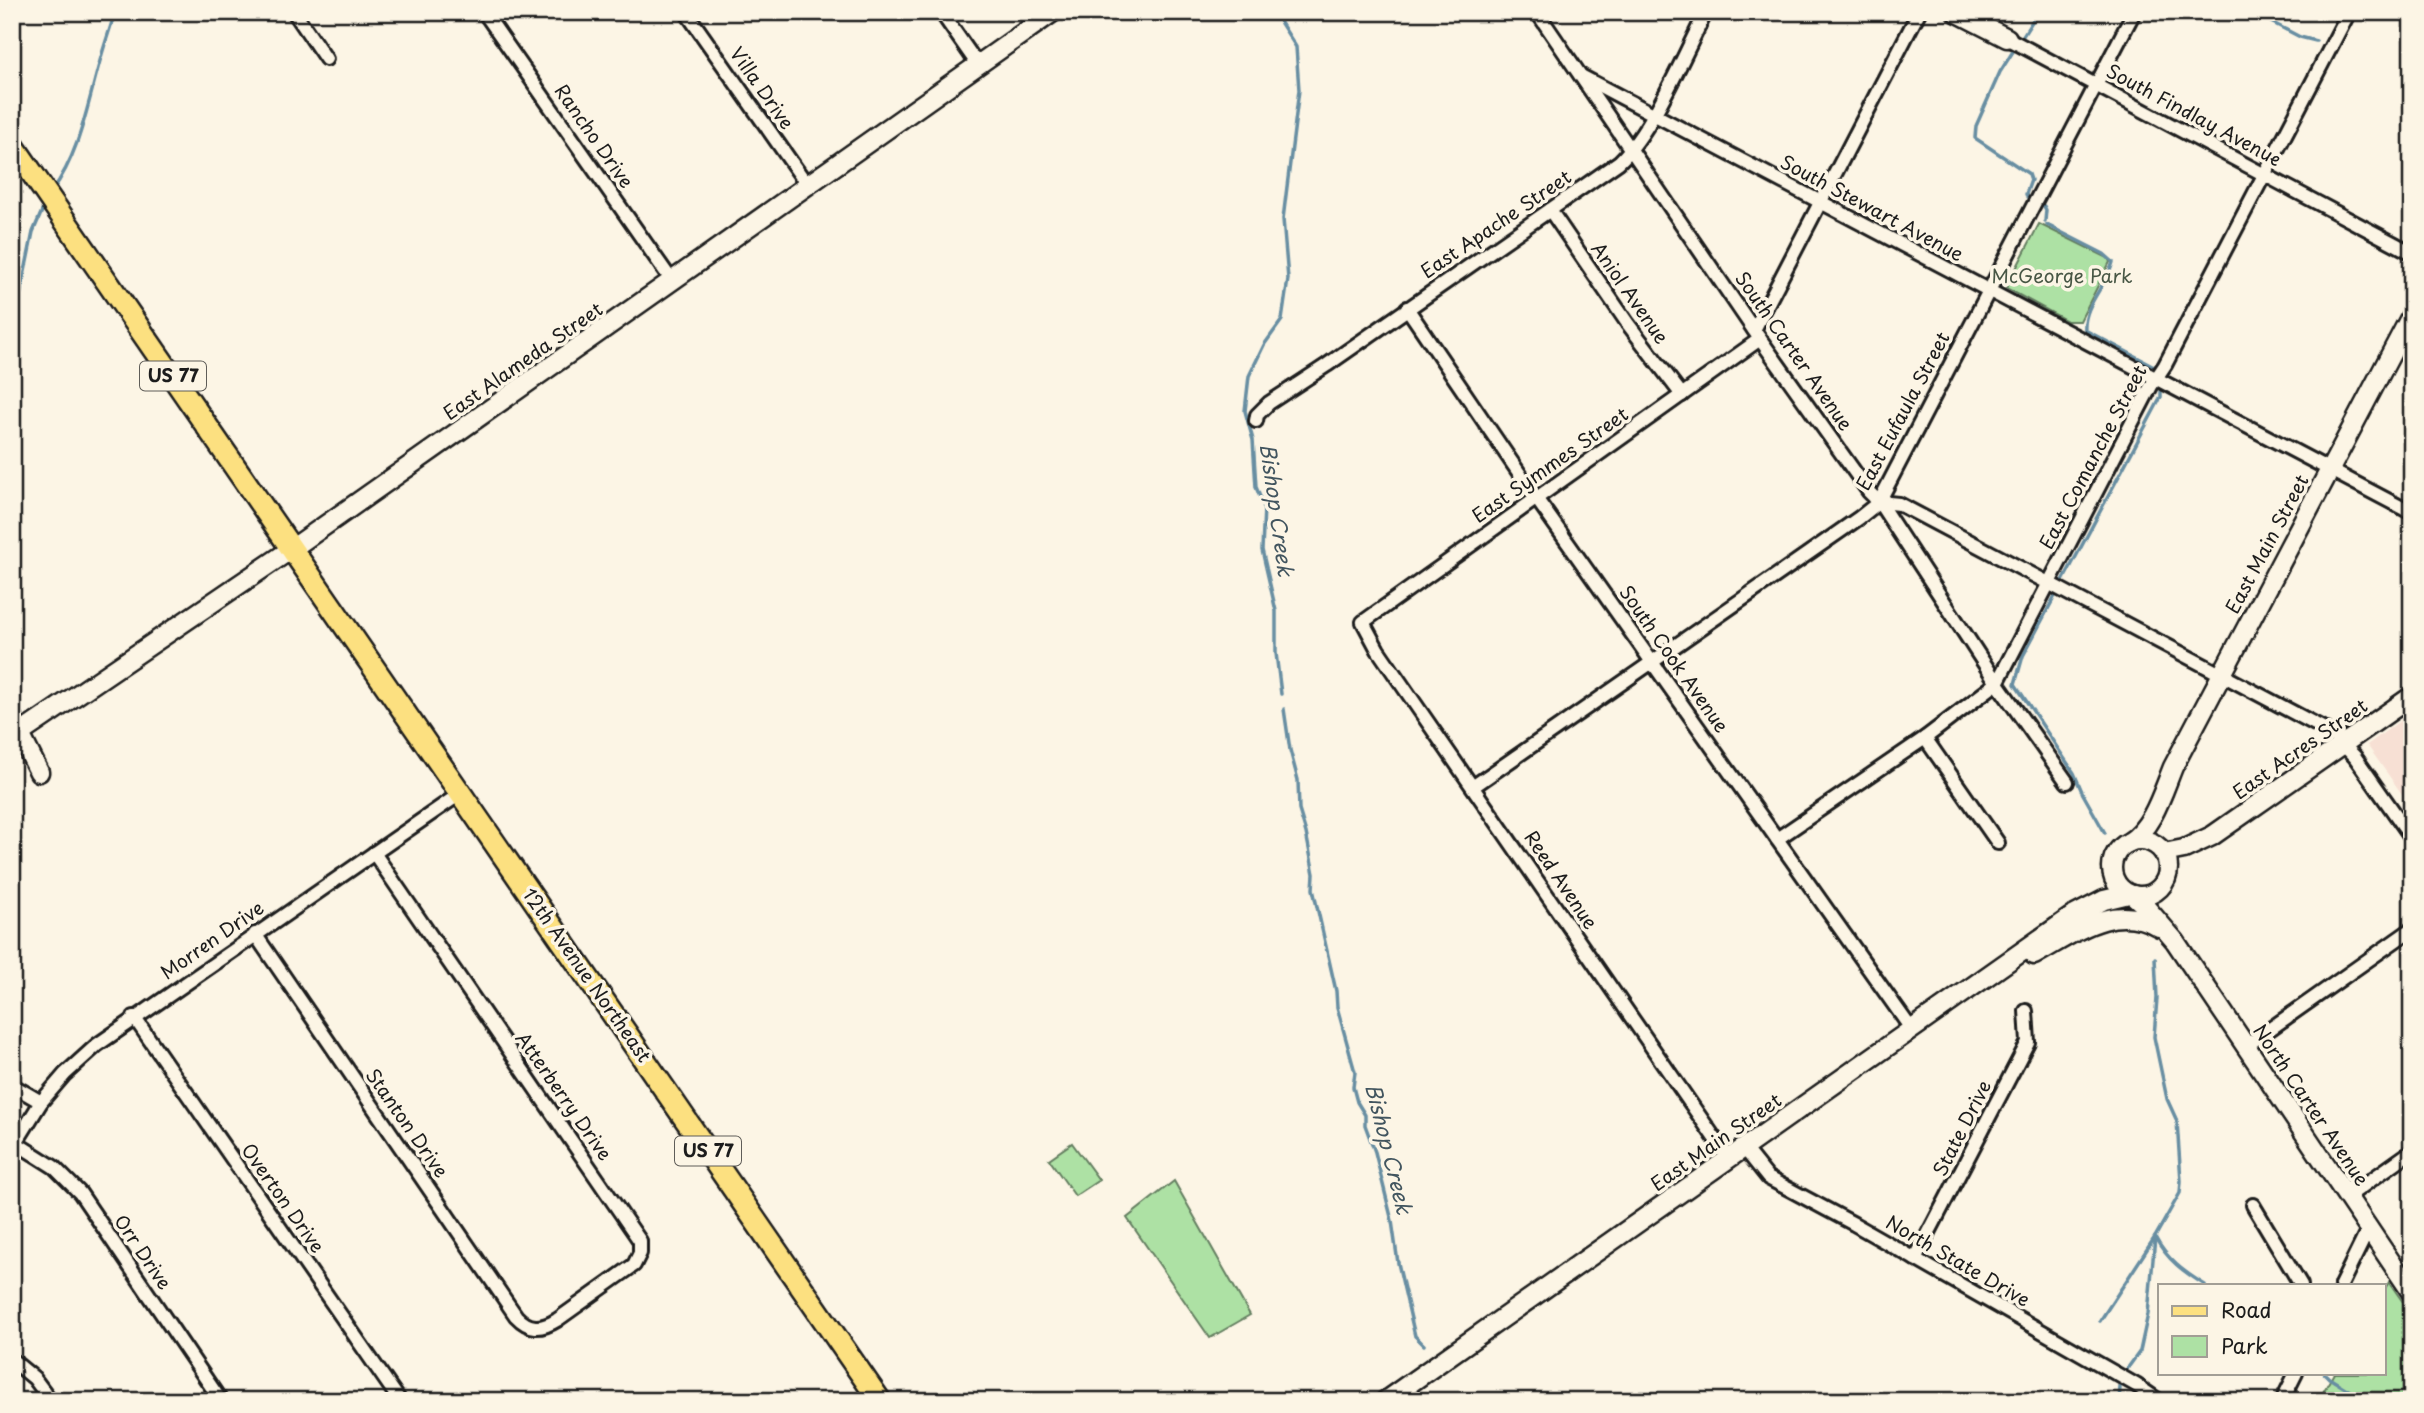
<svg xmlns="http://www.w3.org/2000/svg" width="2424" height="1413" viewBox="0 0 2424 1413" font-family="'Playpen Sans',sans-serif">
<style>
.built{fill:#f7e0d4}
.green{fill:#ade1a4;stroke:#647e60;stroke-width:2}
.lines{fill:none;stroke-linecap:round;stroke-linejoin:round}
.stream{stroke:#678ea2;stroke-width:3.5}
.street-casing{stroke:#1c1c1c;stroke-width:18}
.secondary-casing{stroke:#1c1c1c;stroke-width:23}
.primary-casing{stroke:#1c1c1c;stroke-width:26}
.street{stroke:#fcf5e5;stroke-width:12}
.secondary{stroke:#fcf5e5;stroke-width:18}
.primary{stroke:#fce080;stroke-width:21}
.labels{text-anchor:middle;stroke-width:7;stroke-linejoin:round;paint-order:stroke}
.shield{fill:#fcf5e5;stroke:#5f5d58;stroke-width:2}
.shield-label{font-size:18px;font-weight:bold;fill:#1c1c1c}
.street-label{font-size:19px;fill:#1c1c1c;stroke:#fcf5e5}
.park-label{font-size:19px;fill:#485745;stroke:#fcf5e5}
.water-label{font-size:21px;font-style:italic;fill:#42555f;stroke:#fcf5e5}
</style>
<rect width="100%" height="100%" fill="#fcf5e5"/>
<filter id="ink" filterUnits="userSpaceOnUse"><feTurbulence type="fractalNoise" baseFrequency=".0143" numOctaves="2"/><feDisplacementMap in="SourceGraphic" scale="14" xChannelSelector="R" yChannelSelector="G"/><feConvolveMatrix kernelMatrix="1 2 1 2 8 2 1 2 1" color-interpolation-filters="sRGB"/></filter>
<g filter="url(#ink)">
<path class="built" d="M2412 712V808L2367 745Z"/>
<g class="green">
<path d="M2039 224 2108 258 2110 262 2080 321H2067L2006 288Z"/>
<path d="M1072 1143 1099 1180 1075 1196 1049 1159Z"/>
<path d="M1174 1181 1250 1315 1210 1338 1127 1218Z"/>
<path d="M2389 1282 2412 1315V1401H2318L2334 1373H2384V1290Z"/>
</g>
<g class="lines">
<g class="stream">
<path d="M1274 12 1296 47 1299 90 1283 219 1288 279 1282 320 1264 345 1249 376 1245 411 1253 440 1256 487 1264 507 1262 550 1276 611V653L1281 694"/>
<path d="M2252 12 2300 37 2316 41"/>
<path d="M52 191C81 152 88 100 102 54 106 40 111 26 115 12"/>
<path d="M2027 197 2026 194 2031 180 2029 174 1975 138 1976 126 2000 72 2038 12"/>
<path d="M2044 206 2046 210 2045 221"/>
<path d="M2047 225 2104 254 2113 262C2107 285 2083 305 2085 330L2154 366"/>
<path d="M18 306 33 232 45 204"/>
<path d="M1284 709 1290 750 1298 780 1299 810 1306 833 1314 874 1313 889 1336 991 1337 1007 1355 1072 1353 1087 1357 1102 1365 1115V1125L1375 1152 1392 1221 1398 1263 1415 1336 1424 1345"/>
<path d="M2105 833 2083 794 2074 773 2015 684 2023 656 2161 397V392"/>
<path d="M2100 1321 2155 1237C2167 1260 2184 1272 2205 1285"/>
<path d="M2127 1369 2140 1351 2148 1314 2155 1237 2180 1193 2181 1181 2177 1121 2167 1099 2154 1037 2157 998 2155 958"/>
<path d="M2324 1373 2329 1378 2366 1401"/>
<path d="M2119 1401 2120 1387"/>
</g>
<g class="street-casing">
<g id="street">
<path d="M294 12 326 59"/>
<path d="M484 12 672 281"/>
<path d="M686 12 808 186"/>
<path d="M941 12 978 65"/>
<path d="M1537 12 1760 339 1869 492 1879 502 1997 683 2067 782"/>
<path d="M2007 38 2412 253"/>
<path d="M1581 76 2412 513"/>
<path d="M1550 210 1628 324 1682 395"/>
<path d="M1407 308 1536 498 1912 1030"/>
<path d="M1754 330 1919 12"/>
<path d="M1256 421 1257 415 1269 403 1327 365 1619 162C1653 130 1684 55 1706 12"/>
<path d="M1879 502 1899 504 2332 733 2355 757 2412 838"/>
<path d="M1925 738 1998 843"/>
<path d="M1474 786 1859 518 1879 502 2134 12"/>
<path d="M1777 839 1925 738 1997 683 2151 386 2165 365 2349 12"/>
<path d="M255 934 516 1316C529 1330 541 1330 557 1320L634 1265 640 1253V1241L374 853"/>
<path d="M134 1017 400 1401"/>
<path d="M2246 1046 2412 929"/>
<path d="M12 1085 41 1102"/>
<path d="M16 1143 54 1167 80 1193 221 1401"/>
<path d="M1744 1148 1768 1178 1854 1224 2136 1385 2159 1401"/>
<path d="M12 1149 41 1102 65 1074 97 1045 461 793"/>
<path d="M1729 1159 1378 650 1363 622 1760 339"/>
<path d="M2347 1197 2412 1151"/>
<path d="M2253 1205 2301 1285"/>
<path d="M1915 1259 2028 1042 2026 1011"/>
<path d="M2341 1285 2368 1230"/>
<path d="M12 1360 34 1378 51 1401"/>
<path d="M2282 1401 2296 1373"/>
</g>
</g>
<g class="secondary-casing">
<g id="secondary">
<path d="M1956 12 2007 38"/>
<path d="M12 718 39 772"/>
<path d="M12 739 293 548 1053 12"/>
<circle cx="2140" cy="868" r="28"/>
<path d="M2128 843C2153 827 2162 794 2173 767L2412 314"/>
<path d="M2164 853 2184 849 2212 836 2412 696"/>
<path d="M2133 895 2143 904 2175 941 2412 1293"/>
<path d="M2034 955C2073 934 2114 900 2159 927"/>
<path d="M1385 1401 2071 917 2104 900 2129 894"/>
</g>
</g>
<g class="primary-casing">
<path id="primary" d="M12 144 880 1401"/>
</g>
<use href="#street" class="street"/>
<use href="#secondary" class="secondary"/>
<use href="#primary" class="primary"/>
</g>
</g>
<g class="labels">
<g class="shield">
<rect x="140" y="361.5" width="66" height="29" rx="5"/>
<rect x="675" y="1136.5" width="66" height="29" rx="5"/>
</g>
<g class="shield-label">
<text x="173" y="382">US 77</text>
<text x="708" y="1157">US 77</text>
</g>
<g class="street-label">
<text transform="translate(762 88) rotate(55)" y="7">Villa Drive</text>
<text transform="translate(2194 115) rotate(28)" y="7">South Findlay Avenue</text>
<text transform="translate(594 136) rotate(55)" y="7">Rancho Drive</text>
<text transform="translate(1872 208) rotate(28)" y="7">South Stewart Avenue</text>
<text transform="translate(1496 224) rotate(-34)" y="7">East Apache Street</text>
<text transform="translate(1630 293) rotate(55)" y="7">Aniol Avenue</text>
<text transform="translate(1794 351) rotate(55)" y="7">South Carter Avenue</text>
<text transform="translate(523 361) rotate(-35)" y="7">East Alameda Street</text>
<text transform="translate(1903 411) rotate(-62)" y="7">East Eufaula Street</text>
<text transform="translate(2093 457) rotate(-62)" y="7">East Comanche Street</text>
<text transform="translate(1550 465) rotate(-35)" y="7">East Symmes Street</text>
<text transform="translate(2267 544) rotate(-62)" y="7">East Main Street</text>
<text transform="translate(1674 659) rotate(55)" y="7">South Cook Avenue</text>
<text transform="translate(2300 749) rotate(-35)" y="7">East Acres Street</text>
<text transform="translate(1561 880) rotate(56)" y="7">Reed Avenue</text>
<text transform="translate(212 940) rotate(-35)" y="7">Morren Drive</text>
<text transform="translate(587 975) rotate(55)" y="7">12th Avenue Northeast</text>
<text transform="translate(564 1096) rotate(55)" y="7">Atterberry Drive</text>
<text transform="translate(2311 1105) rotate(56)" y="7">North Carter Avenue</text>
<text transform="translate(407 1123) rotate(55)" y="7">Stanton Drive</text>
<text transform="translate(1962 1128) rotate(-63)" y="7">State Drive</text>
<text transform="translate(1716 1142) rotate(-35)" y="7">East Main Street</text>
<text transform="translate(283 1198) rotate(55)" y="7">Overton Drive</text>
<text transform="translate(143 1252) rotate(56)" y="7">Orr Drive</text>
<text transform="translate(1958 1261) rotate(30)" y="7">North State Drive</text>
</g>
<g class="park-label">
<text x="2062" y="283">McGeorge Park</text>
</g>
<g class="water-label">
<text transform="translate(1276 510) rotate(82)" y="7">Bishop Creek</text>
<text transform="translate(1388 1149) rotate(76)" y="7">Bishop Creek</text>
</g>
</g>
<rect width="2424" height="1413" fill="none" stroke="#fcf5e5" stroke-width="42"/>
<rect x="21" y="21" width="2382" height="1371" fill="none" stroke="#1c1c1c" stroke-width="2.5" filter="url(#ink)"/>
<rect x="2158" y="1284" width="228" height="91" fill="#fcf5e5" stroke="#a29e95" stroke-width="2"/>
<rect x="2172" y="1306" width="35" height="10" fill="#fce080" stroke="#a29e95" stroke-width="2"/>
<text x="2221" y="1318" font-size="21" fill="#1c1c1c">Road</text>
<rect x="2172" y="1336" width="35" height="21" fill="#ade1a4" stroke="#a29e95" stroke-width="2"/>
<text x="2221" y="1354" font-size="21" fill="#1c1c1c">Park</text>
</svg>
